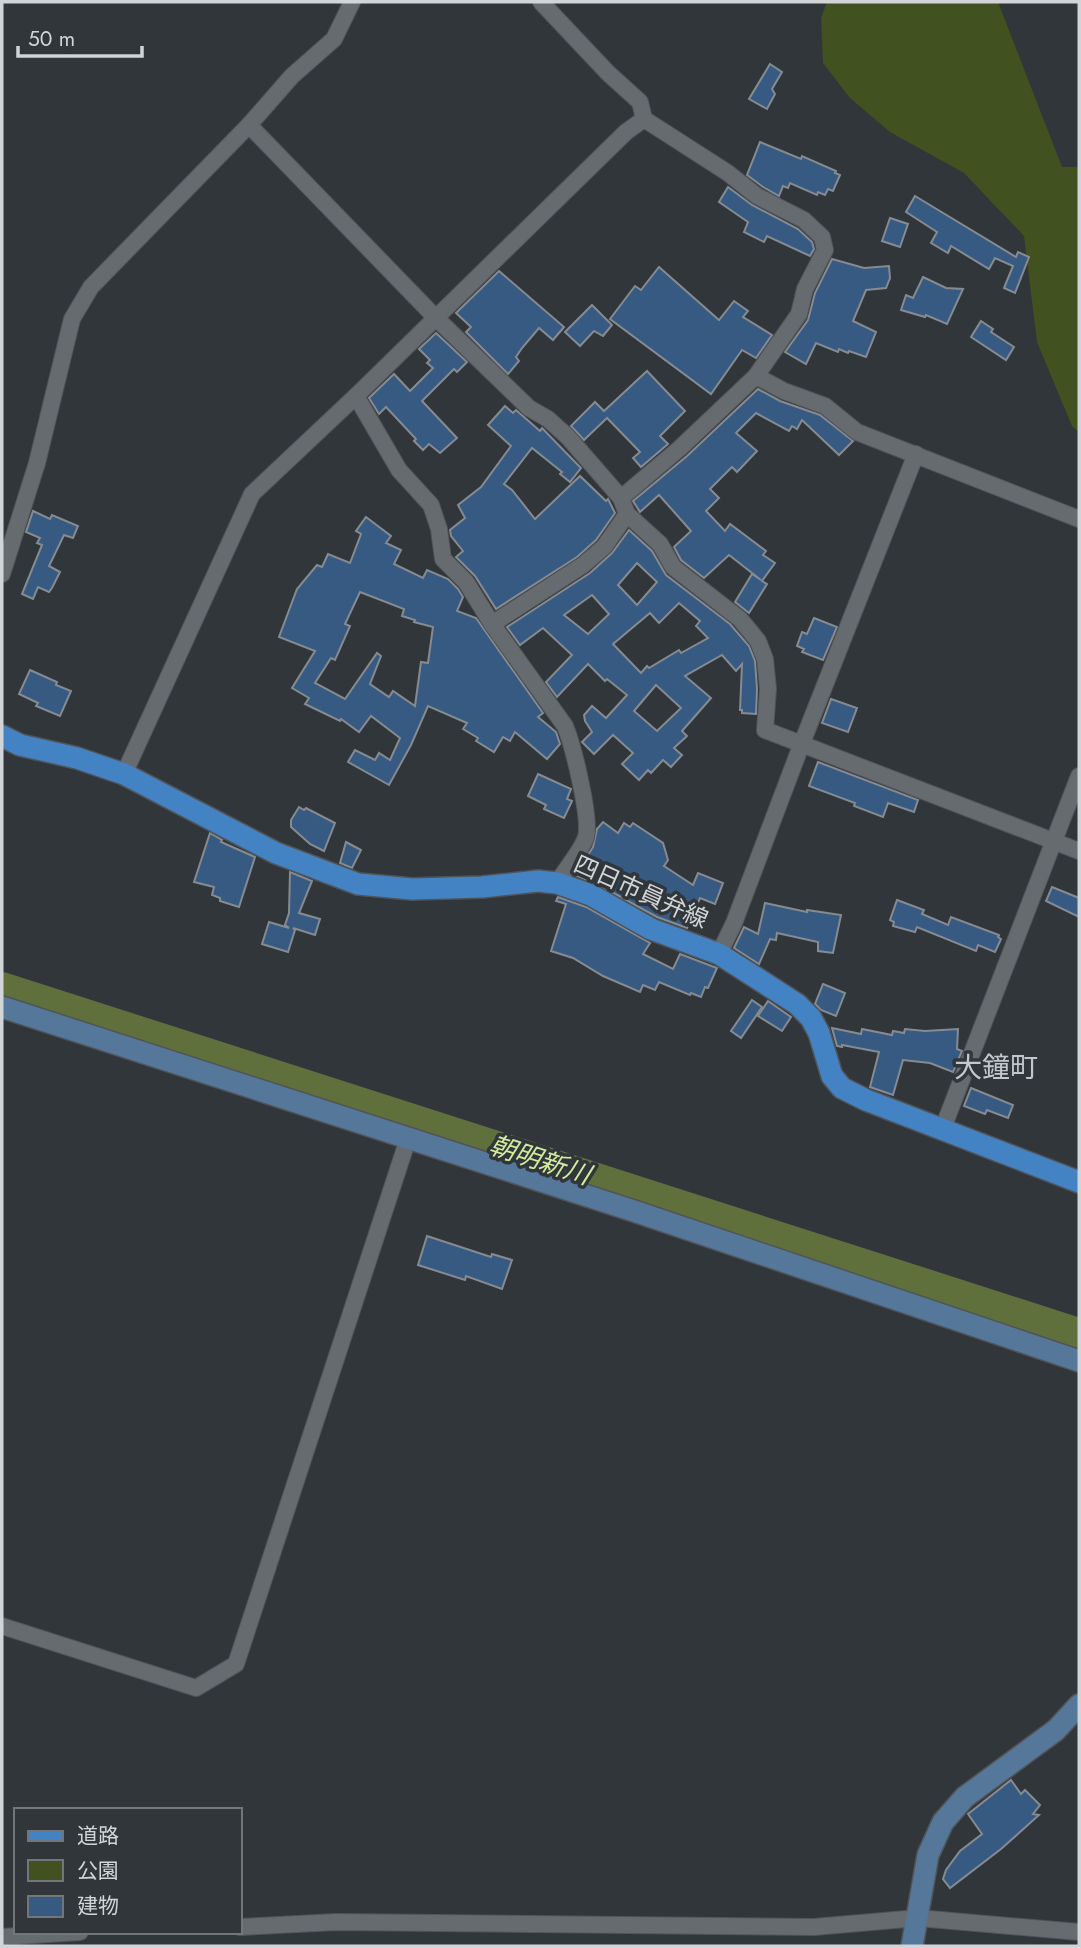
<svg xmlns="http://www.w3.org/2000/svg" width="1081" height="1948" viewBox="0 0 1081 1948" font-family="Jost,'Noto Sans JP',sans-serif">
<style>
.green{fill:#415120}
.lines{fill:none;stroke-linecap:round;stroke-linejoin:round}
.river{stroke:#5f703d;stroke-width:30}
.building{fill:#375a82;stroke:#868b91;stroke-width:2;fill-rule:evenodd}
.street-casing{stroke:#505459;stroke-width:18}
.secondary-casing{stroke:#505459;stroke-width:24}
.primary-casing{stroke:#505459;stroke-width:24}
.street{stroke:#666b70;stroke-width:16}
.secondary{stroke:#579;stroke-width:21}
.primary{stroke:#4483c3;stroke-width:21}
.labels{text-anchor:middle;stroke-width:7;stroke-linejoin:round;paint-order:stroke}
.street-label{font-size:24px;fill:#d2d5d8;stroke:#31363b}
.water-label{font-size:26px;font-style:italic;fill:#d0ec9c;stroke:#31363b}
.quarter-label{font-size:28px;fill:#c2c7ce;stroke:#31363b}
</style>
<rect width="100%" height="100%" fill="#31363b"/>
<path class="green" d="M827 2H998L1062 167H1079V432L1072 426 1037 342 1024 236 964 173 890 132 850 98 823 63 821 18Z"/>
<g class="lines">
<path class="river" d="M2 987 1079 1333"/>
</g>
<g class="building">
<path d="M770 64 782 72 772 89 775 94 767 109 749 99Z"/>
<path d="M760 142 801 159 802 156 836 171 835 173 840 175 833 191 828 189 825 195 818 192 817 195 790 183 788 188 783 186 779 196 763 187 747 175Z"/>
<path d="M728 187 752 205 798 229 812 242 814 249 810 256 767 236 764 242 744 232 748 222 719 202Z"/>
<path d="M915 196 1016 257 1018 252 1029 257 1015 293 1004 288 1013 266 995 258 989 269 951 246 948 253 931 243 937 232 906 212Z"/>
<path d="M890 218 908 224 900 247 882 241Z"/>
<path d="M832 259 864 268 889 266 890 278 886 288 866 290 853 321 876 332 866 357 849 351 848 353 839 349 838 352 816 343 806 364 785 352 808 320 815 293Z"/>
<path d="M659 267 719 320 734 301 748 311 743 317 772 335 756 358 742 350 711 394 610 319 635 286 641 290Z"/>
<path d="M499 271 564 327 553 340 539 328 522 348 516 357 519 361 508 374 466 332 471 327 456 313Z"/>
<path d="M923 277 946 288 963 289 947 324 926 315 925 317 901 310 906 295 913 298Z"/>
<path d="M592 305 612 325 603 336 594 331 580 346 565 332Z"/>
<path d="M981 321 993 329 991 332 1014 347 1006 360 971 337Z"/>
<path d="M436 333 467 362 457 372 454 369 422 401 457 438 440 453 429 444 423 450 414 441 416 439 386 407 379 414 369 398 394 374 410 391 433 368 427 363 430 360 419 349Z"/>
<path d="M647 371 685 411 660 436 668 444 641 467 633 458 640 452 607 418 584 440 571 426 595 402 604 411Z"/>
<path d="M758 389 780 401 820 415 853 441 839 455 802 420 797 429 792 426 789 431 756 413 736 433 757 451 737 472 732 467 710 489 719 498 706 511 725 531 730 524 766 551 763 555 775 563 762 581 767 584 749 613 735 602 752 574 761 580 729 555 704 578 681 560 674 547 691 531 659 495 640 512 633 501 687 456Z"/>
<path d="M505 406 513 413 516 410 540 431 542 428 581 468 570 482 560 474 562 472 532 448 504 484 512 490 535 519 580 476 606 501 608 499 615 513 596 540 577 557 496 609 475 576 456 557 463 551 451 536 450 530 465 518 458 505 481 487 511 446 488 425Z"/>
<path d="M33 511 50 519 52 515 78 526 73 538 64 535 49 566 60 572 52 588 49 592 38 587 33 599 22 594 42 545 37 543 40 538 26 532Z"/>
<path d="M366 517 391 536 386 543 401 550 394 564 423 578 427 570 448 579 458 589 463 597 457 611 476 618 543 713 538 717 556 732 560 744 547 759 515 732 510 741 503 737 494 752 476 741 478 738 463 729 467 723 428 706 411 745 389 785 348 762 355 750 375 760 379 753 390 760 400 738 371 716 359 732 341 719 340 721 305 704 309 698 292 688 315 651 279 637 297 589 317 565 322 567 328 554 350 563 361 534 356 531ZM360 592 404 609 402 616 415 620 414 622 433 627 428 663 421 662 415 706 393 691 389 697 370 684 381 656 377 653 345 699 315 683 331 658 335 660 350 626 345 624Z"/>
<path d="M629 530 652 551 666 575 730 624 749 646 755 661 757 689 756 714 742 713V710H740L742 664 736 671 722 655 685 676 711 698 682 731 687 736 674 748 682 755 671 767 663 760 651 773 648 770 639 780 622 764 633 753 613 735 594 754 582 742 592 732 585 721 584 715 592 706 606 718 627 695 607 679 605 681 588 664 557 697 546 682 572 655 543 628 520 645 507 627 590 573 612 553ZM637 563 657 582 637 605 618 585ZM592 595 609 614 588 634 564 615ZM679 603 700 621 696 626 708 638 681 653 679 650 649 668 647 666 641 673 613 644 650 613 659 623ZM656 685 681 708 657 731 634 711Z"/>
<path d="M814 618 837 627 823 660 802 652 804 649 797 646 802 632 807 634Z"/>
<path d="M30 670 57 682 56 685 71 691 60 716 36 706 38 703 19 694Z"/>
<path d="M831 699 857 708 848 732 822 723Z"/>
<path d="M818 762 918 800 914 812 888 803 883 817 854 806 855 803 809 786Z"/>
<path d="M538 774 571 789 567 799 572 801 564 818 544 809 546 805 528 796Z"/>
<path d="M299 807 304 810 306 808 335 823 324 851 310 844 291 827V820Z"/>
<path d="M603 822 618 833 624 823 630 827 633 823 663 843 668 860 664 866 693 885 698 873 723 883 715 904 700 898 687 928 657 917 597 884 575 875 593 847 597 829Z"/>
<path d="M210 833 222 840 221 842 255 857 239 907 220 901V898L212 895 214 887 194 882Z"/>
<path d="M346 842 361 850 352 868 340 863Z"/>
<path d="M290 872 312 881 299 913 320 919 315 935 293 928 295 930 288 952 262 944 269 922 289 928 285 925 289 913Z"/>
<path d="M1052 887 1079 898V917L1046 901Z"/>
<path d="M558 897 586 907 650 943 643 954 673 969 680 954 717 968 708 988 705 987 701 997 691 993 690 995 659 982 655 990 643 985 640 992 603 976 573 958 551 951 566 904 556 901Z"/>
<path d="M897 900 924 910 922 914 948 925 951 917 999 935 998 937 1001 939 995 952 978 945 976 951 917 927 915 932 893 926 894 922 890 920Z"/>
<path d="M765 903 807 912V910L841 915 833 953 818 951V942L777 933 776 940 770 939 759 964 734 948 744 927 758 934Z"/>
<path d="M823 984 845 993 836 1016 821 1010 815 1004Z"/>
<path d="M752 1000 762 1007 741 1038 731 1031Z"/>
<path d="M768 1001 791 1017 782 1031 758 1016Z"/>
<path d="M832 1028 861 1034 862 1029 892 1035 893 1031 904 1033 905 1029 925 1031 958 1029 957 1049 962 1051 953 1072 930 1063 903 1060 893 1095 870 1087 879 1052 842 1045V1047L837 1046Z"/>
<path d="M971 1088 1013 1105 1008 1118 987 1110 985 1114 964 1106Z"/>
<path d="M427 1236 491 1257 492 1254 512 1260 502 1289 466 1276 465 1280 418 1265Z"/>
<path d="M1011 1780 1021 1794 1025 1790 1040 1805 1033 1814 1039 1815 1001 1849 950 1888 943 1879 946 1870 960 1851 982 1834 968 1814Z"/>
</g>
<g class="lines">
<g class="street-casing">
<g id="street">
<path d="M541 2 608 73 640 102 644 119 728 173 757 196 804 220 822 237 825 250 805 289 799 314 756 376 680 448 621 498"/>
<path d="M249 125 435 317 529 408 548 419 568 437 621 498 627 514 660 544 673 567 740 619 758 641 765 659 768 689 765 730 1079 851"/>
<path d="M756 376 784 391 825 406 857 432 1079 519"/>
<path d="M356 396 399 470 431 505 439 529 443 559 466 582 492 624 565 726C573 745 591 818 586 837 582 850 565 870 557 883"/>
<path d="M2 574 37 463 72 319 91 287 249 125 292 76 334 39 352 2"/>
<path d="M492 624 583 565 604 547 627 514"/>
<path d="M124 774 252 494 356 396 626 132 644 119"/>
<path d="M719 954 734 923 802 743 916 454"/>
<path d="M943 1128 1079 776"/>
<path d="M2 1626 196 1688 236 1664 408 1139"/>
<path d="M240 1927 336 1922 814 1927 918 1918 1079 1932"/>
<path d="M2 1937 80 1932"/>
</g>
</g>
<g class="secondary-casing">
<g id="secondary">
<path d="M2 1007 634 1211 1079 1361"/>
<path d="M912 1946 928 1855 943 1822 965 1797 1056 1730 1079 1705"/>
</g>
</g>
<g class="primary-casing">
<path id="primary" d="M2 736 20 745 77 758 124 774 276 853 358 884 412 889 482 887 538 881 557 883 591 895 651 929 719 954 797 1004 811 1018 819 1033 832 1076 842 1088 866 1100 1079 1182"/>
</g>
<use href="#street" class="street"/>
<use href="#secondary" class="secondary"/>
<use href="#primary" class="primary"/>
</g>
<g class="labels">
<g class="street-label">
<text transform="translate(641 892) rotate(24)" y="8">四日市員弁線</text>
</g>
<g class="water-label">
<text transform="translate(540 1160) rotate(18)" y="9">朝明新川</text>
</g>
<g class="quarter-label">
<text x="996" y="1077">大鐘町</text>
</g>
</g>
<rect width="1081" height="1948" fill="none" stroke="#d2d5d8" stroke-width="7"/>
<rect x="14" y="1808" width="228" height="126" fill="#31363b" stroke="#71767a" stroke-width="2"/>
<rect x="28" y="1831" width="35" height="10" fill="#4483c3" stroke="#71767a" stroke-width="2"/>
<text x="77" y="1843" font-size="21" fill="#d2d5d8">道路</text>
<rect x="28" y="1860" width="35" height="21" fill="#415120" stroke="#71767a" stroke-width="2"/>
<text x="77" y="1878" font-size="21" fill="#d2d5d8">公園</text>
<rect x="28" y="1896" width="35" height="21" fill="#375a82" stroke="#71767a" stroke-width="2"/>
<text x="77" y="1913" font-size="21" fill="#d2d5d8">建物</text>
<path d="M18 46v10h124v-10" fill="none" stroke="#d2d5d8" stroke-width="3.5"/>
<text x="28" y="46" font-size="21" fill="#d2d5d8" stroke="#31363b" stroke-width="5" paint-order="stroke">50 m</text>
</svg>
